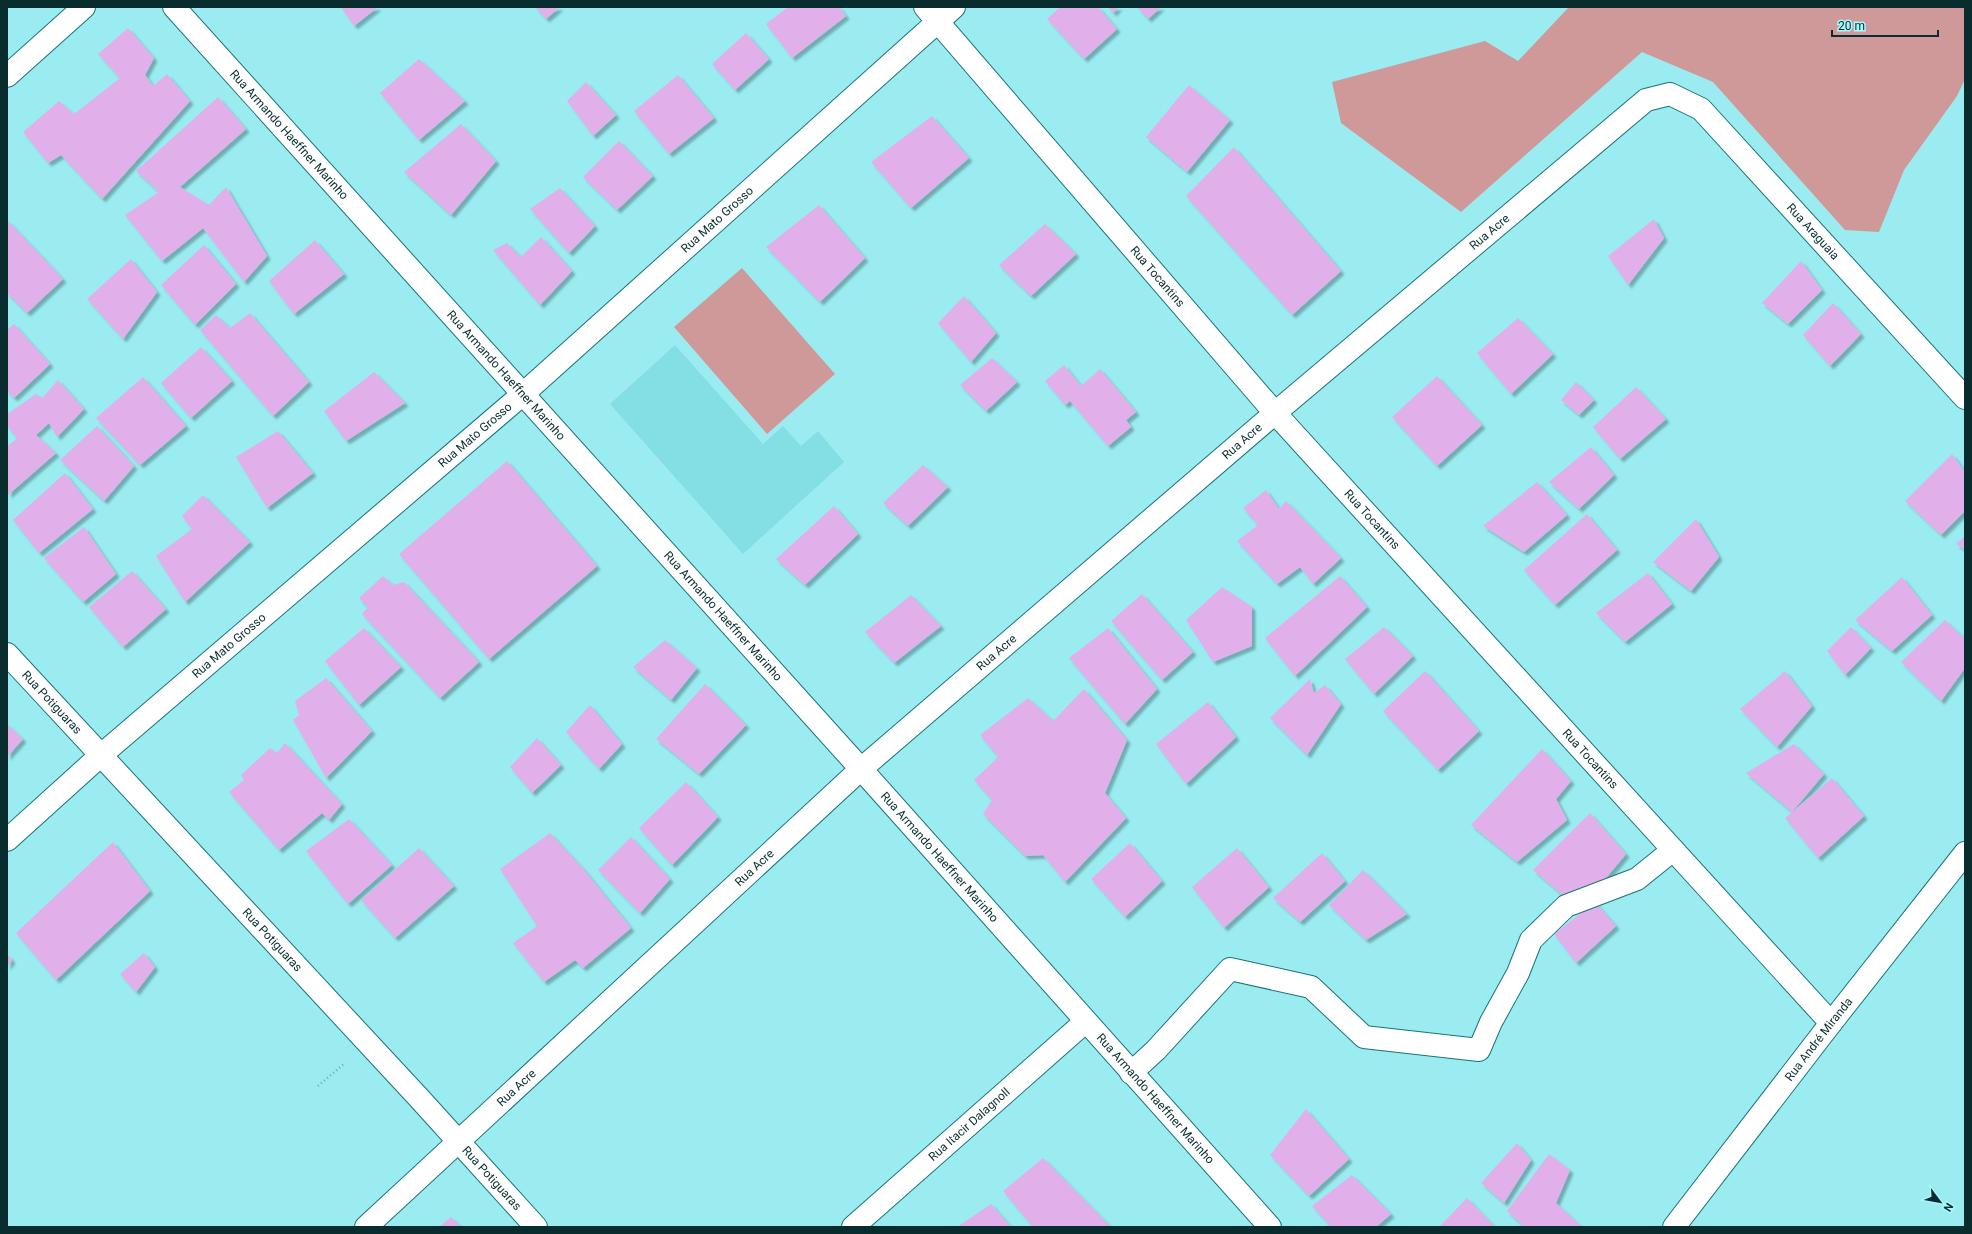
<svg xmlns="http://www.w3.org/2000/svg" width="1972" height="1234" viewBox="0 0 1972 1234" font-family="Roboto,sans-serif">
<style>
.built{fill:#83dfe3}
.green{fill:#ce9998}
.building{fill:#e1b0eb;filter:url(#shadow)}
.lines{fill:none;stroke-linecap:round;stroke-linejoin:round}
.minor-casing{stroke:#197378;stroke-width:24}
.path{stroke:#69acaf;stroke-width:2.5;stroke-dasharray:1 3;stroke-linecap:butt}
.minor{stroke:#fff;stroke-width:22}
.labels{text-anchor:middle;stroke-width:3;stroke-linejoin:round;paint-order:stroke}
.street-label{font-size:12px;fill:#092d2f;stroke:#a7f9fd}
</style>
<defs>
<filter id="shadow"><feDropShadow dx="3.5" dy="3.5" stdDeviation="1" flood-color="#0004"/></filter>
</defs>
<rect width="100%" height="100%" fill="#9aecf0"/>
<path class="built" d="M675 345 763 444 783 426 801 446 818 431 844 462 743 554 610 404Z"/>
<g class="green">
<path d="M1569 7H1965V79L1957 96 1904 170 1879 232 1845 230 1713 82 1642 52 1461 212 1341 123 1332 82 1485 41 1518 61Z"/>
<path d="M742 268 835 374 767 434 674 327Z"/>
</g>
<g class="building">
<path d="M341 7H378L354 26Z"/>
<path d="M535 7H560L546 19Z"/>
<path d="M788 7H839L846 16 792 58 766 24Z"/>
<path d="M1060 7H1098L1117 29 1084 59 1047 19Z"/>
<path d="M1108 7H1119L1113 13Z"/>
<path d="M1137 7H1161L1148 19Z"/>
<path d="M128 28 154 58 145 75 153 86 167 74 190 101 102 199 61 155 48 163 23 132 59 101 74 114 120 78 98 54Z"/>
<path d="M746 33 769 59 735 90 712 64Z"/>
<path d="M419 59 465 101 419 140 380 93Z"/>
<path d="M678 75 714 118 669 154 634 111Z"/>
<path d="M586 82 616 115 593 136 567 101Z"/>
<path d="M1189 85 1230 120 1187 172 1146 137Z"/>
<path d="M218 97 246 129 180 187 209 205 226 187 267 256 244 282 203 228 162 261 125 215 159 192 136 171Z"/>
<path d="M932 116 969 158 911 208 871 162Z"/>
<path d="M461 124 496 161 451 215 404 172Z"/>
<path d="M619 141 653 176 617 210 583 177Z"/>
<path d="M1234 147 1341 271 1292 315 1186 196Z"/>
<path d="M560 188 595 226 569 253 530 209Z"/>
<path d="M819 205 865 258 820 302 766 247Z"/>
<path d="M1654 219 1664 238 1628 285 1608 256Z"/>
<path d="M7 220 63 279 27 313 7 293Z"/>
<path d="M1045 224 1076 254 1031 296 999 265Z"/>
<path d="M541 237 572 271 540 305 493 250 507 243 521 257Z"/>
<path d="M315 240 344 274 294 314 269 281Z"/>
<path d="M204 245 236 284 195 325 161 285Z"/>
<path d="M131 259 157 292 123 339 87 299Z"/>
<path d="M1801 261 1822 290 1788 324 1762 303Z"/>
<path d="M964 296 996 333 971 362 938 323Z"/>
<path d="M1833 303 1861 334 1830 366 1803 335Z"/>
<path d="M250 313 309 382 273 416 200 330 216 315 230 328Z"/>
<path d="M1518 318 1553 354 1511 394 1477 353Z"/>
<path d="M14 324 50 364 14 398 7 391V330Z"/>
<path d="M201 347 232 381 191 418 161 383Z"/>
<path d="M992 358 1017 382 986 411 960 385Z"/>
<path d="M1064 365 1081 386 1100 369 1136 412 1126 420 1131 427 1108 446 1070 401 1065 405 1045 381Z"/>
<path d="M374 372 405 403 346 441 324 411Z"/>
<path d="M1437 376 1482 425 1437 466 1392 417Z"/>
<path d="M143 377 186 426 140 465 96 418Z"/>
<path d="M58 380 84 409 57 437 49 423 36 435 56 453 8 495 7 447 17 438 7 426V414L36 394 42 398Z"/>
<path d="M1576 382 1594 400 1579 415 1561 400Z"/>
<path d="M1636 387 1666 419 1620 459 1593 427Z"/>
<path d="M97 426 134 466 104 501 60 460Z"/>
<path d="M278 431 313 473 267 508 236 457Z"/>
<path d="M1591 447 1614 475 1579 509 1549 482Z"/>
<path d="M1952 454 1965 472V511L1941 535 1905 501Z"/>
<path d="M507 461 597 566 489 659 399 554Z"/>
<path d="M923 465 948 487 908 526 883 503Z"/>
<path d="M65 473 93 509 39 553 13 520Z"/>
<path d="M1537 482 1567 515 1524 552 1483 526Z"/>
<path d="M1266 490 1279 509 1286 501 1341 558 1313 584 1300 567 1277 584 1237 541 1258 525 1243 508Z"/>
<path d="M203 495 250 542 185 602 156 556 192 529 182 516Z"/>
<path d="M834 506 858 534 805 585 776 559Z"/>
<path d="M1587 514 1617 550 1555 605 1524 570Z"/>
<path d="M1696 519 1719 557 1691 591 1653 562Z"/>
<path d="M84 527 116 574 83 602 44 558Z"/>
<path d="M1965 536V550L1956 544Z"/>
<path d="M132 571 166 609 123 647 89 607Z"/>
<path d="M1648 573 1672 604 1625 642 1596 613Z"/>
<path d="M383 576 393 585 404 582 479 662 440 698 362 614 368 607 359 598Z"/>
<path d="M1340 576 1367 607 1295 676 1265 638Z"/>
<path d="M1902 577 1932 615 1892 651 1855 620Z"/>
<path d="M1222 587 1252 607V646L1213 662 1186 620Z"/>
<path d="M1142 594 1193 652 1162 680 1111 621Z"/>
<path d="M911 595 941 626 894 663 865 632Z"/>
<path d="M1945 620 1965 639V668L1941 701 1901 662Z"/>
<path d="M1384 627 1413 656 1374 694 1345 659Z"/>
<path d="M1851 627 1871 648 1845 675 1827 651Z"/>
<path d="M364 628 401 667 359 705 325 661Z"/>
<path d="M1108 628 1157 689 1125 724 1069 658Z"/>
<path d="M665 640 697 668 671 700 633 667Z"/>
<path d="M1425 671 1479 731 1438 770 1383 711Z"/>
<path d="M1785 671 1812 706 1777 747 1740 709Z"/>
<path d="M326 678 372 731 326 778 293 720 299 715 295 701Z"/>
<path d="M1310 679 1314 693 1325 685 1341 704 1307 755 1270 718Z"/>
<path d="M705 684 746 725 699 774 656 739Z"/>
<path d="M1084 689 1127 740 1105 793 1126 818 1065 882 1043 855 1025 856 983 814 992 800 974 780 998 757 980 735 1028 698 1053 721Z"/>
<path d="M1208 702 1236 737 1186 784 1156 744Z"/>
<path d="M590 705 622 744 599 769 566 732Z"/>
<path d="M7 724 23 739 7 757Z"/>
<path d="M537 738 561 765 532 793 510 767Z"/>
<path d="M285 743 342 804 329 820 322 813 279 850 229 792 244 780 241 775 270 748 277 753Z"/>
<path d="M1794 744 1824 774 1792 812 1746 773Z"/>
<path d="M1542 749 1571 781 1556 799 1567 820 1517 862 1471 825Z"/>
<path d="M1832 778 1864 816 1818 858 1785 818Z"/>
<path d="M686 782 718 817 672 865 639 828Z"/>
<path d="M1590 813 1626 854 1596 890 1566 898 1533 870Z"/>
<path d="M349 819 392 865 348 904 306 851Z"/>
<path d="M550 833 585 871 631 928 583 968 575 960 544 982 513 943 537 926 500 869Z"/>
<path d="M631 837 670 879 640 913 598 870Z"/>
<path d="M113 842 150 891 56 980 16 933Z"/>
<path d="M1130 843 1162 881 1125 917 1091 879Z"/>
<path d="M419 848 454 886 395 938 361 900Z"/>
<path d="M1237 848 1269 887 1224 928 1192 887Z"/>
<path d="M1322 853 1345 881 1300 922 1273 898Z"/>
<path d="M1363 870 1407 914 1366 940 1329 905Z"/>
<path d="M1595 902 1616 926 1576 963 1554 934Z"/>
<path d="M144 953 155 967 136 992 120 974Z"/>
<path d="M7 954 12 960 7 967Z"/>
<path d="M1306 1109 1349 1159 1309 1196 1270 1155Z"/>
<path d="M1517 1143 1531 1160 1504 1203 1481 1183Z"/>
<path d="M1549 1154 1570 1170 1556 1203 1582 1227H1525L1507 1211Z"/>
<path d="M1043 1158 1111 1227H1033L1003 1191Z"/>
<path d="M1352 1175 1391 1214 1376 1227H1331L1312 1206Z"/>
<path d="M1467 1198 1494 1226 1439 1227Z"/>
<path d="M991 1204 1011 1227H957Z"/>
<path d="M451 1217 461 1227H439Z"/>
</g>
<g class="lines">
<g class="minor-casing">
<g id="minor">
<path id="s1" d="M174 7 861 769 1270 1227"/>
<path id="s2" d="M925 7 1275 413 1831 1023"/>
<path d="M7 76 84 7"/>
<path id="s3" d="M7 654 419 1098 536 1227"/>
<path id="s4" d="M7 840 100 756 523 394 954 7"/>
<path d="M1131 1073 1156 1050 1230 969 1311 987 1364 1037 1479 1050 1491 1022 1518 973 1531 940 1566 906 1637 879 1673 850"/>
<path id="s5" d="M366 1227 861 769 1275 413 1646 100 1670 94 1701 109 1965 398"/>
<path id="s6" d="M853 1227 1085 1022"/>
<path id="s7" d="M1674 1227 1831 1023 1965 853"/>
</g>
</g>
<path class="path" d="M318 1086 345 1063"/>
<use href="#minor" class="minor"/>
</g>
<g class="labels">
<g class="street-label">
<text dy="4" stroke="none"><textPath href="#s1" startOffset="172">Rua Armando Haeffner Marinho</textPath></text>
<text dy="4" stroke="none"><textPath href="#s4" startOffset="943">Rua Mato Grosso</textPath></text>
<text dy="4" stroke="none"><textPath href="#s5" startOffset="1501">Rua Acre</textPath></text>
<text dy="4" stroke="none"><textPath href="#s5" startOffset="1931">Rua Araguaia</textPath></text>
<text dy="4" stroke="none"><textPath href="#s2" startOffset="356">Rua Tocantins</textPath></text>
<text dy="4" stroke="none"><textPath href="#s1" startOffset="496">Rua Armando Haeffner Marinho</textPath></text>
<text dy="4" stroke="none"><textPath href="#s4" startOffset="619">Rua Mato Grosso</textPath></text>
<text dy="4" stroke="none"><textPath href="#s5" startOffset="1177">Rua Acre</textPath></text>
<text dy="4" stroke="none"><textPath href="#s2" startOffset="680">Rua Tocantins</textPath></text>
<text dy="4" stroke="none"><textPath href="#s1" startOffset="820">Rua Armando Haeffner Marinho</textPath></text>
<text dy="4" stroke="none"><textPath href="#s4" startOffset="295">Rua Mato Grosso</textPath></text>
<text dy="4" stroke="none"><textPath href="#s5" startOffset="853">Rua Acre</textPath></text>
<text dy="4" stroke="none"><textPath href="#s3" startOffset="66">Rua Potiguaras</textPath></text>
<text dy="4" stroke="none"><textPath href="#s2" startOffset="1004">Rua Tocantins</textPath></text>
<text dy="4" stroke="none"><textPath href="#s1" startOffset="1144">Rua Armando Haeffner Marinho</textPath></text>
<text dy="4" stroke="none"><textPath href="#s5" startOffset="529">Rua Acre</textPath></text>
<text dy="4" stroke="none"><textPath href="#s3" startOffset="390">Rua Potiguaras</textPath></text>
<text dy="4" stroke="none"><textPath href="#s7" startOffset="237">Rua André Miranda</textPath></text>
<text dy="4" stroke="none"><textPath href="#s5" startOffset="205">Rua Acre</textPath></text>
<text dy="4" stroke="none"><textPath href="#s1" startOffset="1468">Rua Armando Haeffner Marinho</textPath></text>
<text dy="4" stroke="none"><textPath href="#s6" startOffset="155">Rua Itacir Dalagnoll</textPath></text>
<text dy="4" stroke="none"><textPath href="#s3" startOffset="714">Rua Potiguaras</textPath></text>
</g>
</g>
<rect width="1972" height="1234" fill="none" stroke="#092d2f" stroke-width="16"/>
<g transform="translate(1940 1202) rotate(122)" stroke="#a7f9fd" stroke-width="3" paint-order="stroke">
<path d="M0-3L7 15L0 10L-7 15Z" fill="#092d2f"/>
<text y="-6" font-size="11" font-weight="bold" text-anchor="middle" fill="#092d2f">N</text>
</g>
<path d="M1832 30v6h106v-6" fill="none" stroke="#092d2f" stroke-width="2"/>
<text x="1838" y="30" font-size="12" fill="#092d2f" stroke="#a7f9fd" stroke-width="3" paint-order="stroke">20 m</text>
</svg>
